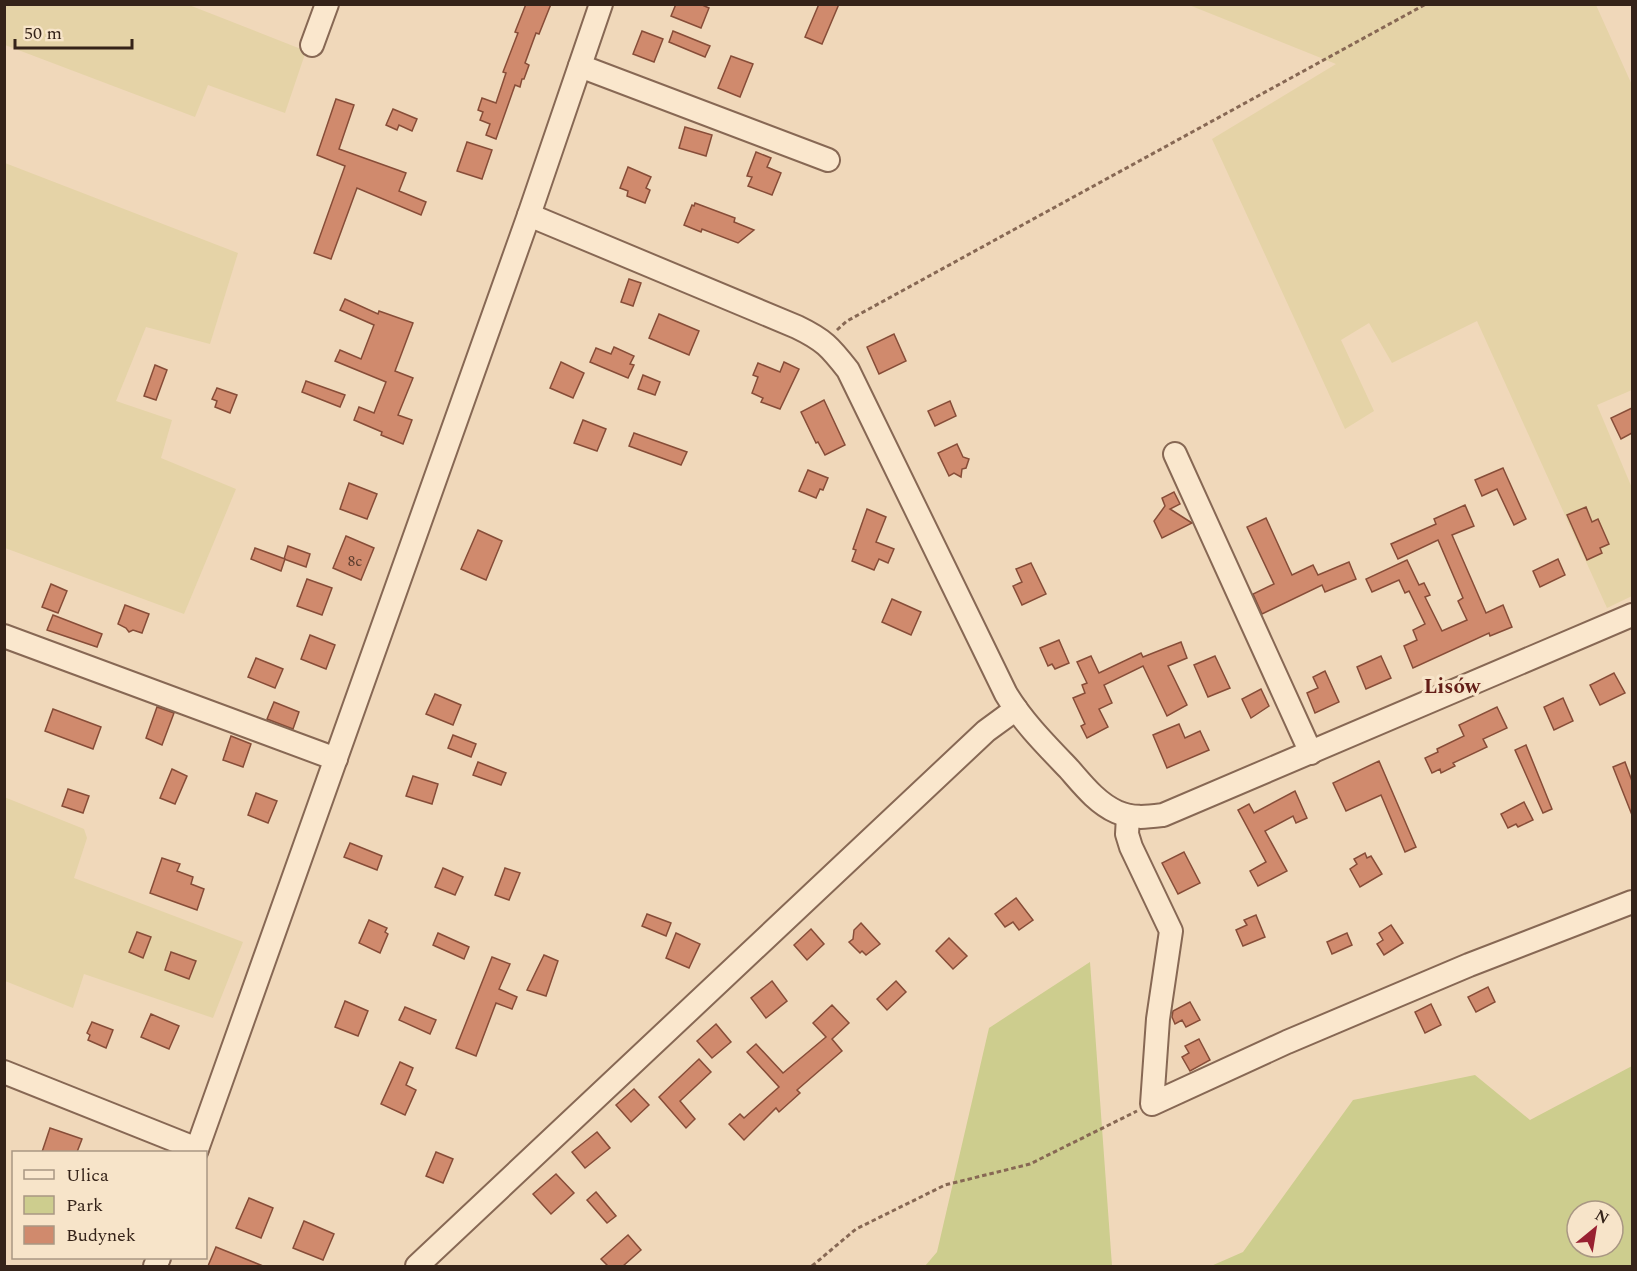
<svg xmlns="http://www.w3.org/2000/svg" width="1637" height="1271" viewBox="0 0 1637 1271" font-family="Spectral,serif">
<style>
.farmland{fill:#e5d3a7}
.green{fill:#cdcd8e;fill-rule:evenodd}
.building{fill:#d08a6d;stroke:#874d38;stroke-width:1.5}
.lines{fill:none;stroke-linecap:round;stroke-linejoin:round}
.minor-casing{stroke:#876854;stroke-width:26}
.path{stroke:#876854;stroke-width:3;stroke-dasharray:4.5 3;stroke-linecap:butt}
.minor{stroke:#fae7cd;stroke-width:22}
.labels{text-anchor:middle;stroke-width:6;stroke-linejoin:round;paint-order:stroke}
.number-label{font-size:15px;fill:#5c3d2e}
.quarter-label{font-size:21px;font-weight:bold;fill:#631d17;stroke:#f7e4c9}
</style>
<rect width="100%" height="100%" fill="#f0d8ba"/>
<g class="farmland">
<path d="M4 5H189L306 51 285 113 208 85 195 117 5 45Z"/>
<path d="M1189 5H1596L1632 85V390L1597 405 1632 488V596L1607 608 1477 321 1392 363 1369 323 1341 340 1374 411 1345 429 1212 139 1336 64Z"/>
<path d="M5 163 238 253 210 344 146 327 116 401 172 420 161 458 236 489 184 614 5 548Z"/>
<path d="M4 797 84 829 87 838 74 878 243 942 213 1018 84 974 73 1008 5 981Z"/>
</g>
<g class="green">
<path d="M1090 962 1112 1266H925L937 1252 989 1028Z"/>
<path d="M1632 1066V1266H1211L1243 1252 1353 1100 1475 1075 1530 1120ZM1577 1211H1613V1247H1577Z"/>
</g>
<g class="building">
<path d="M526 4H551L539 34 536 33 525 63 529 65 524 79H522L520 87 515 85 496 139 486 135 490 124 480 120 483 112 478 110 482 98 496 103 506 73 503 72 518 33 515 32Z"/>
<path d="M676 4H700L709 8 701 28 671 16Z"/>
<path d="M819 4H839L822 44 805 37Z"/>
<path d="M642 31 663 39 654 62 633 54Z"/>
<path d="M673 31 710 46 705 57 669 42Z"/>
<path d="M731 56 753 64 740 97 718 88Z"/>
<path d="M336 99 354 105 339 149 406 173 399 191 426 202 421 215 357 188 331 259 314 253 345 166 317 155Z"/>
<path d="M393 109 417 119 412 131 399 125 397 130 386 125Z"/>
<path d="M685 127 712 135 706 156 679 148Z"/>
<path d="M467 142 492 150 482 179 457 171Z"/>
<path d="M756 152 771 158 767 167 781 173 772 195 748 186 752 177 747 176Z"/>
<path d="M628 167 651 177 646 188 650 190 645 203 627 196 628 191 620 188Z"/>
<path d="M695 203 735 218 734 222 754 230 738 243 702 229 701 232 684 225 692 205 694 206Z"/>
<path d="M629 279 641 283 633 306 621 302Z"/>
<path d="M345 299 378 314 379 311 413 323 395 371 413 378 398 415 412 420 403 444 381 435 382 432 354 420 359 407 374 413 386 382 335 361 340 350 361 359 374 325 340 310Z"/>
<path d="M659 314 699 331 689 355 649 338Z"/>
<path d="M894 334 906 361 879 374 867 347Z"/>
<path d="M614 347 634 356 630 364 634 365 628 378 590 362 596 348 611 354Z"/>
<path d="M561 362 584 373 573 398 550 388Z"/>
<path d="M784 362 799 369 780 409 761 402 763 398 752 393 758 377 753 375 758 363 780 372Z"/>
<path d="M155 365 167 370 156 400 144 396Z"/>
<path d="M643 375 660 382 655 395 638 389Z"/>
<path d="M306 381 345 395 340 407 302 392Z"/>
<path d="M217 388 237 395 230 413 215 407 217 401 212 399Z"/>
<path d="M824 400 845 445 825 455 818 442 816 443 801 412Z"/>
<path d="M950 401 956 416 935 426 928 411Z"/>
<path d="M1632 408V433L1621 439 1611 418Z"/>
<path d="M583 420 606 429 597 451 574 443Z"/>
<path d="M634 433 687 452 681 465 629 446Z"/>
<path d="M957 444 963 457 969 459 966 468 962 469 961 477 954 473 949 476 938 453Z"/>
<path d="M1503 468 1526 519 1514 525 1497 489 1482 496 1475 480Z"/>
<path d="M808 470 828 478 823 490 820 489 816 498 799 491Z"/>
<path d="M349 483 377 494 367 519 340 509Z"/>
<path d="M1174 492 1180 504 1170 509 1192 523 1162 538 1154 521 1165 506 1162 498Z"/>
<path d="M1465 505 1474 526 1452 535 1486 613 1503 605 1512 627 1490 636 1489 633 1413 668 1404 646 1417 640 1413 630 1425 624 1409 591 1405 593 1399 580 1372 592 1366 579 1407 560 1419 585 1424 583 1430 595 1425 597 1442 631 1467 620 1458 601 1463 598 1438 540 1398 559 1391 544 1436 524 1434 519Z"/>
<path d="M1586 507 1592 522 1598 519 1609 544 1600 548 1602 553 1587 560 1567 515Z"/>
<path d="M867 509 886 517 876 542 894 549 888 563 879 559 874 570 852 561 856 550 853 549Z"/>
<path d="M1266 518 1292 575 1313 565 1318 575 1349 562 1356 579 1325 592 1322 585 1262 614 1253 594 1274 584 1247 527Z"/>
<path d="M478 530 502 541 486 580 461 569Z"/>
<path d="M346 536 374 548 361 580 333 568Z"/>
<path d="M288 546 310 554 306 567 284 559Z"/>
<path d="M255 548 285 559 281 571 251 559Z"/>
<path d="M1558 559 1565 575 1540 587 1533 571Z"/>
<path d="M1031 563 1046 594 1022 605 1013 586 1022 582 1016 569Z"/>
<path d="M307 579 332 588 322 615 297 606Z"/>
<path d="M51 584 67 591 58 613 42 607Z"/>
<path d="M892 599 921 612 911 635 882 622Z"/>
<path d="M125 605 149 614 142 633 133 630 129 632 126 628 118 624Z"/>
<path d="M53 615 102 634 97 647 47 630Z"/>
<path d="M310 635 335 645 326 669 301 659Z"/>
<path d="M1059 640 1069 663 1055 669 1052 664 1048 666 1040 648Z"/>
<path d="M1181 642 1187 658 1168 666 1187 705 1167 716 1143 666 1104 685 1112 703 1099 709 1108 727 1087 738 1081 726 1085 724 1073 698 1085 693 1082 685 1087 683 1077 662 1091 656 1099 673 1141 653 1143 657Z"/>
<path d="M1215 656 1230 688 1208 697 1194 665Z"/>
<path d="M1381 656 1391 678 1366 689 1357 667Z"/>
<path d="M256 658 283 669 275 688 248 677Z"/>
<path d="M1325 671 1339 702 1315 713 1307 693 1318 688 1313 677Z"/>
<path d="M1614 673 1625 693 1600 705 1590 685Z"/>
<path d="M1261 689 1269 706 1251 718 1242 699Z"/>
<path d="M435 694 461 705 453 725 426 714Z"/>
<path d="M1563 698 1573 721 1554 730 1544 707Z"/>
<path d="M274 702 299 712 293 729 267 719Z"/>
<path d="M157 707 174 713 162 745 146 738Z"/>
<path d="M1497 707 1507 728 1483 739 1487 747 1453 763 1455 766 1441 773 1440 769 1432 773 1425 758 1438 752 1437 749 1464 736 1459 725Z"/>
<path d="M53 709 101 727 93 749 45 731Z"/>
<path d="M1179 724 1185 738 1200 731 1209 750 1167 768 1153 735Z"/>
<path d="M453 735 476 744 471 757 448 748Z"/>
<path d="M231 736 251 744 243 767 223 760Z"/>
<path d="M1526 745 1552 809 1543 813 1515 750Z"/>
<path d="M1379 761 1416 847 1405 852 1381 795 1346 811 1333 783Z"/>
<path d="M478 762 506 773 501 785 473 775Z"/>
<path d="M1625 762 1632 781V815L1613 767Z"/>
<path d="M172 769 187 776 175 804 160 798Z"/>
<path d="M413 776 438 784 432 804 406 796Z"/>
<path d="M68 789 89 796 83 813 62 806Z"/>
<path d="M1295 791 1307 818 1296 823 1293 816 1265 831 1287 871 1258 886 1250 871 1266 862 1238 810 1249 804 1254 813Z"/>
<path d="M256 793 277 801 268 823 248 815Z"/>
<path d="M1524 802 1533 820 1518 827 1516 824 1508 828 1501 814Z"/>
<path d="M350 843 382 856 377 870 344 857Z"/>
<path d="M1184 852 1200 883 1178 894 1162 863Z"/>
<path d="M1365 853 1367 858 1371 856 1382 874 1360 887 1350 869 1357 864 1354 859Z"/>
<path d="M162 858 180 864 177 871 193 877 191 884 204 889 197 910 150 893Z"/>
<path d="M443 868 463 877 455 895 435 887Z"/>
<path d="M505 868 520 873 509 900 495 895Z"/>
<path d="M1016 898 1033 920 1019 930 1013 922 1005 927 995 914Z"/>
<path d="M647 914 671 923 666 936 642 926Z"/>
<path d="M1256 915 1265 937 1243 946 1236 930 1247 925 1244 920Z"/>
<path d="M369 920 387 928 385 932 388 934 380 953 359 943Z"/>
<path d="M861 923 880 944 866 955 862 951 860 953 849 942 853 939 854 930Z"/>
<path d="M1391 925 1403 943 1384 955 1377 944 1383 940 1379 933Z"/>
<path d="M811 929 824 944 807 960 794 945Z"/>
<path d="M137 932 151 937 143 958 129 952Z"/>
<path d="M438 933 469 947 464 959 433 945Z"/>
<path d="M676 933 700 944 689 968 666 958Z"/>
<path d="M1347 933 1352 945 1332 954 1327 942Z"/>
<path d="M949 938 967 956 953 969 936 951Z"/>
<path d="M171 952 196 961 189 979 165 970Z"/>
<path d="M544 955 558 961 546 996 527 990Z"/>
<path d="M492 957 510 964 499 989 517 997 512 1009 496 1003 476 1056 456 1048Z"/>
<path d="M772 981 787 1001 766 1018 751 998Z"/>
<path d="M896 981 906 992 887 1010 877 999Z"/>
<path d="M1488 987 1495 1002 1476 1012 1468 997Z"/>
<path d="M345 1001 368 1011 358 1036 335 1027Z"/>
<path d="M1190 1002 1200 1020 1186 1027 1182 1020 1175 1024 1172 1017 1173 1011Z"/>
<path d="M1431 1004 1441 1025 1425 1033 1415 1012Z"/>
<path d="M832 1005 849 1023 832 1039 842 1051 797 1090 800 1093 779 1112 776 1108 744 1140 729 1124 740 1114 744 1118 779 1087 747 1052 756 1044 783 1073 826 1037 813 1023Z"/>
<path d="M405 1007 436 1020 430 1034 399 1020Z"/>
<path d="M151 1014 179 1026 169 1049 141 1037Z"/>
<path d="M92 1022 113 1030 106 1048 88 1040 90 1035 87 1033Z"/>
<path d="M716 1024 731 1042 712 1058 697 1041Z"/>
<path d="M1199 1039 1210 1060 1190 1071 1182 1057 1189 1053 1185 1046Z"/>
<path d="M699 1059 711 1072 680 1101 695 1119 686 1128 659 1097Z"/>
<path d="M400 1062 413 1068 406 1085 416 1090 405 1115 381 1104Z"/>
<path d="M634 1089 649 1105 631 1122 616 1105Z"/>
<path d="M50 1128 82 1139 77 1152H42Z"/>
<path d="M597 1132 610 1148 585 1168 572 1152Z"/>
<path d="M436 1152 453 1159 443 1183 426 1176Z"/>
<path d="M556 1174 574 1193 551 1214 533 1194Z"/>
<path d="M596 1192 616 1216 607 1223 587 1200Z"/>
<path d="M249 1198 273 1208 261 1238 236 1228Z"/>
<path d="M304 1221 334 1234 323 1260 293 1248Z"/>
<path d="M628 1235 641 1250 623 1266H608L601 1259Z"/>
<path d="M216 1247 263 1266H208Z"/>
</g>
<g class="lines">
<g class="minor-casing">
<g id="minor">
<path d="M312 45 327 4"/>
<path d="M580 66 828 160"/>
<path d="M529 215 797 327C824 340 830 347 848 370L1006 694C1023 722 1046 745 1069 769 1083 785 1097 803 1117 812 1133 819 1147 817 1163 815L1632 615"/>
<path d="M1175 454 1311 753"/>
<path d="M4 636 336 759"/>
<path d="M1128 816 1127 834 1131 847 1171 931 1158 1019 1152 1104 1287 1042 1469 965 1632 902"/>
<path d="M4 1072 197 1149"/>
<path d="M196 1152 529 215 601 4"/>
<path d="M155 1266 159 1258"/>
<path d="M417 1266 986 731 1016 709"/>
</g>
</g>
<g class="path">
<path d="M837 330 847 321 1426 4"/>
<path d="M812 1266 856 1229 945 1185 1030 1164 1137 1111"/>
</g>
<use href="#minor" class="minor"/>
</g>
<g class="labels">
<g class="number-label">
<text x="355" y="566">8c</text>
</g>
<g class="quarter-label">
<text x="1452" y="693">Lisów</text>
</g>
</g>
<rect width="1637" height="1271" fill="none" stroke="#352319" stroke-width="12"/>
<rect x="12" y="1151" width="195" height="108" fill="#f7e4c9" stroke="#a99783" stroke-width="1.5"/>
<rect x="24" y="1170" width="30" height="9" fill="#fae7cd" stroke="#a99783" stroke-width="1.5"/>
<text x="66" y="1181" font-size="18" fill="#352319">Ulica</text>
<rect x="24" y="1196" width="30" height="18" fill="#cdcd8e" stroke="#a99783" stroke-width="1.5"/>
<text x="66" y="1211" font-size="18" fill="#352319">Park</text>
<rect x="24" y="1226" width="30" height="18" fill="#d08a6d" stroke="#a99783" stroke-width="1.5"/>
<text x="66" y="1241" font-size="18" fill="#352319">Budynek</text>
<g transform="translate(1595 1229) rotate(30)"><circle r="28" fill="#f7e4c9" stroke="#a99783" stroke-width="1.5"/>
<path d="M0-4.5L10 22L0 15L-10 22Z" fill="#982131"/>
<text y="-9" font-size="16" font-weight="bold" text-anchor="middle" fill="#352319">N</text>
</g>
<path d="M15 39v9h117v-9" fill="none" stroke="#352319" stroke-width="3"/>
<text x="24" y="39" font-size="18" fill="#352319" stroke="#f7e4c9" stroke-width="4.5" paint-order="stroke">50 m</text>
</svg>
